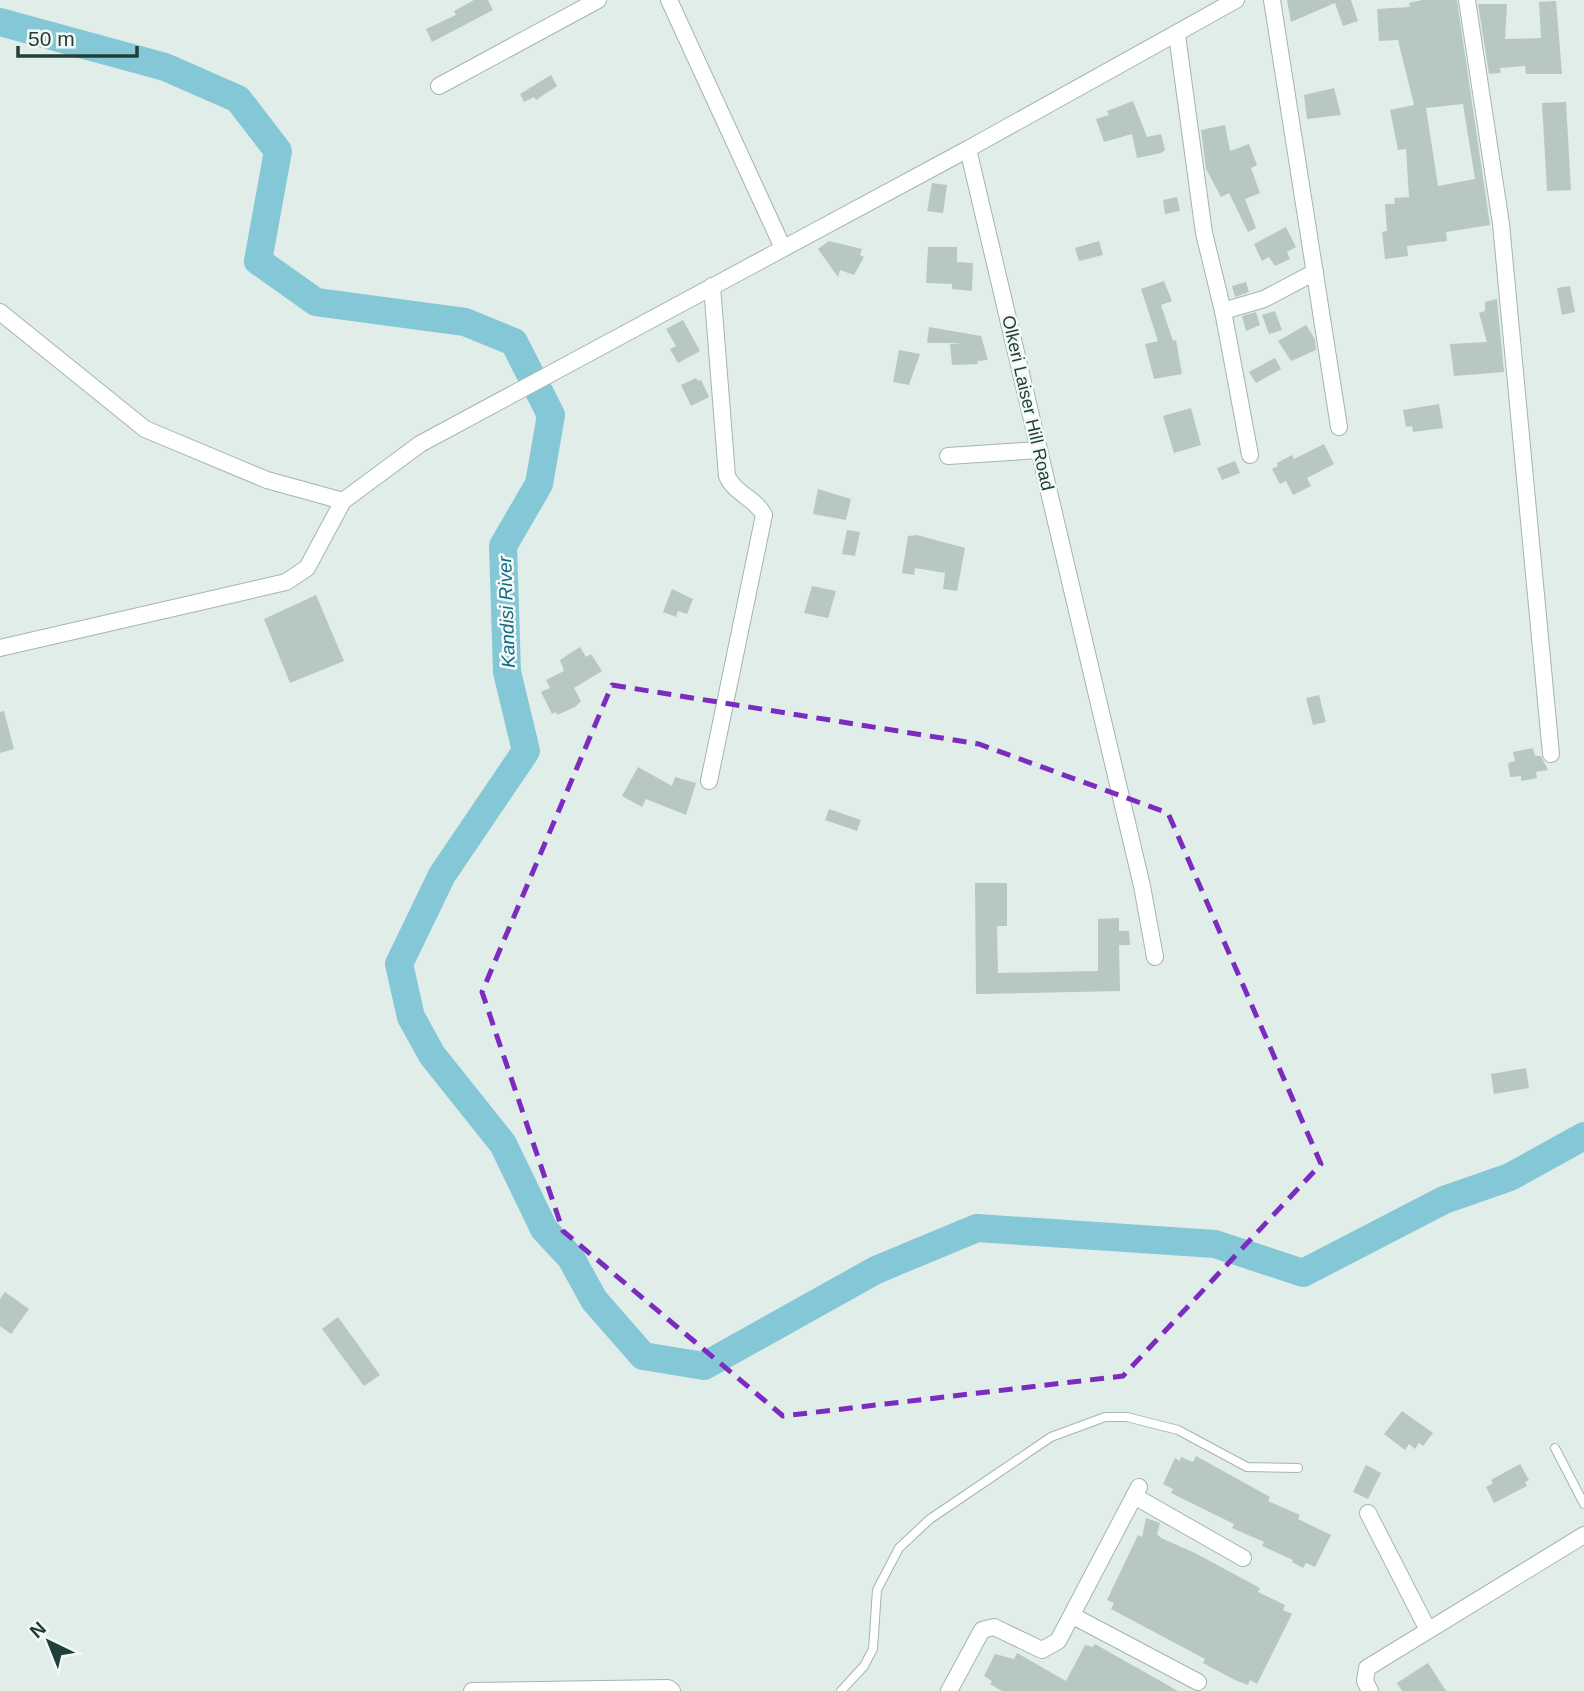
<svg xmlns="http://www.w3.org/2000/svg" width="1584" height="1691" viewBox="0 0 1584 1691" font-family="Helvetica,sans-serif">
<style>
.lines{fill:none;stroke-linecap:round;stroke-linejoin:round}
.river{stroke:#84c7d7;stroke-width:28}
.building{fill:#b6c8c1;fill-rule:evenodd}
.lane-casing{stroke:#a3b5b0;stroke-width:10}
.street-casing{stroke:#a3b5b0;stroke-width:18}
.lane{stroke:#fff;stroke-width:8}
.street{stroke:#fff;stroke-width:16}
.marked{fill:none;stroke:#7b2cbf;stroke-width:5;stroke-dasharray:14 9;stroke-linejoin:round}
.labels{text-anchor:middle;stroke-width:5;stroke-linejoin:round;paint-order:stroke}
.street-label{font-size:18px;fill:#203f38;stroke:#f2f9f6}
.water-label{font-size:19px;font-style:italic;fill:#146a81;stroke:#f2f9f6}
</style>
<rect width="100%" height="100%" fill="#e1ede8"/>
<g class="lines">
<path class="river" d="M0 22 165 67 238 99 278 151 258 261 316 302 465 322 514 342 551 415 539 484 503 546 507 672 526 751 442 875 399 964 411 1017 432 1055 503 1144 544 1229 571 1258 594 1300 643 1356 704 1366 876 1270 977 1228 1215 1244 1303 1273 1444 1200 1510 1177 1584 1136"/>
</g>
<g class="building">
<path d="M474 0H488L493 10 432 42 426 29 456 15 454 11Z"/>
<path d="M1287 0H1351L1358 21 1343 26 1335 3 1291 22Z"/>
<path d="M1422 0H1457L1490 225 1446 232 1447 241 1407 246 1408 256 1385 259 1382 232 1387 231 1385 204H1395L1394 198 1409 197 1406 149 1398 150 1390 110 1414 105 1398 40 1379 41 1377 9 1410 7 1409 3ZM1463 104 1475 179 1438 186 1426 108Z"/>
<path d="M1556 1 1562 74H1526L1525 66 1500 68 1501 73 1489 74 1478 4H1507L1505 39 1541 38 1539 2Z"/>
<path d="M551 75 557 86 536 100 534 97 524 102 520 94Z"/>
<path d="M1334 88 1341 115 1307 119 1304 95Z"/>
<path d="M1133 101 1147 137 1161 134 1165 150 1161 153 1137 158 1132 134 1104 142 1096 119 1109 115 1107 111Z"/>
<path d="M1566 102 1571 190 1547 191 1542 103Z"/>
<path d="M1225 125 1230 151 1249 144 1257 165 1251 168 1260 193 1245 199 1256 228 1248 232 1229 193 1221 197 1206 169 1201 130Z"/>
<path d="M932 183 947 185 943 213 927 211Z"/>
<path d="M1177 197 1180 211 1165 214 1163 200Z"/>
<path d="M1286 227 1296 247 1287 252 1290 259 1275 266 1269 257 1262 261 1254 244Z"/>
<path d="M829 241 862 249 860 255 864 257 854 275 840 270 838 277 818 249Z"/>
<path d="M1099 241 1103 255 1079 261 1075 248Z"/>
<path d="M928 247H957V262L973 263 972 291 952 289V284L926 283Z"/>
<path d="M1164 281 1172 301 1161 305 1173 341 1176 340 1182 374 1154 379 1145 344 1158 341 1141 289Z"/>
<path d="M1246 282 1249 292 1235 297 1232 286Z"/>
<path d="M1570 286 1575 312 1562 315 1557 288Z"/>
<path d="M1497 299 1504 372 1454 376 1450 344 1487 342 1479 313 1485 311V302Z"/>
<path d="M1275 311 1282 330 1269 334 1262 315Z"/>
<path d="M1256 312 1260 325 1246 331 1242 316Z"/>
<path d="M683 320 700 351 678 363 670 349 676 346 666 329Z"/>
<path d="M1306 325 1315 339 1316 350 1291 361 1278 341Z"/>
<path d="M929 327 981 336 988 360 977 361 978 364 952 365 950 344 965 343H927Z"/>
<path d="M899 350 920 354 909 385 893 382Z"/>
<path d="M1275 358 1281 369 1256 383 1249 372Z"/>
<path d="M696 378 698 381 701 380 709 397 691 406 681 385Z"/>
<path d="M1439 404 1443 428 1413 432 1412 426 1406 427 1403 410Z"/>
<path d="M1191 408 1201 445 1174 453 1163 416Z"/>
<path d="M1324 444 1334 464 1307 478 1311 486 1293 495 1286 481 1280 484 1272 469 1278 466 1277 463 1292 455 1294 459Z"/>
<path d="M1235 461 1240 473 1222 480 1217 468Z"/>
<path d="M818 489 851 499 846 520 813 514Z"/>
<path d="M847 530 860 532 855 556 842 554Z"/>
<path d="M917 535 965 548 957 591 943 589 945 573 915 568 914 575 902 573 908 536Z"/>
<path d="M812 586 836 591 828 618 804 613Z"/>
<path d="M672 589 693 599 687 614 678 611 676 617 663 612Z"/>
<path d="M316 595 344 661 290 683 264 619Z"/>
<path d="M580 647 586 657 591 654 602 671 574 688 581 701 575 707 557 715 556 712 552 714 541 692 550 688 546 680 564 671 560 660Z"/>
<path d="M1319 695 1326 722 1313 725 1306 698Z"/>
<path d="M4 711 14 749 0 753V712Z"/>
<path d="M1533 748 1535 756H1541L1548 770 1536 772 1537 778 1521 781V776L1510 777 1508 763 1515 761 1513 752Z"/>
<path d="M638 767 672 786 675 777 696 783 686 815 646 799 642 807 622 796Z"/>
<path d="M829 809 861 820 857 831 825 820Z"/>
<path d="M975 883H1007V926H997L998 973 1098 971V919L1119 918V931H1129L1130 945H1119L1120 991 976 994Z"/>
<path d="M1526 1068 1529 1088 1494 1094 1491 1074Z"/>
<path d="M5 1292 29 1309 11 1334 0 1326V1299Z"/>
<path d="M338 1317 380 1375 364 1386 322 1329Z"/>
<path d="M1402 1411 1433 1433 1423 1446 1419 1443 1415 1449 1409 1444 1405 1450 1384 1434Z"/>
<path d="M1196 1456 1270 1497 1268 1501 1300 1515 1298 1519 1331 1535 1315 1567 1306 1563 1303 1568 1292 1562 1293 1560 1262 1546 1264 1542 1232 1528 1234 1524 1171 1493 1173 1489 1163 1484 1175 1458 1180 1461 1181 1457 1193 1462Z"/>
<path d="M1520 1464 1529 1480 1525 1482 1527 1486 1494 1503 1486 1487 1493 1483 1491 1480Z"/>
<path d="M1366 1465 1381 1473 1368 1499 1353 1492Z"/>
<path d="M1146 1518 1160 1523 1157 1534 1161 1538 1195 1553 1260 1588 1258 1592 1285 1605 1283 1610 1292 1614 1257 1684 1250 1680 1248 1685 1235 1680 1203 1663 1205 1659 1111 1609 1114 1603 1107 1600 1138 1535 1142 1537Z"/>
<path d="M1095 1644 1178 1691H1002L990 1684 992 1681 984 1676 995 1654 1014 1659 1017 1653 1066 1681 1085 1645 1093 1647Z"/>
<path d="M1428 1663 1446 1691H1402L1397 1683Z"/>
</g>
<g class="lines">
<g class="lane-casing">
<g id="lane">
<path d="M1555 1448 1584 1504"/>
<path d="M841 1691 864 1666 873 1649 877 1590 899 1548 930 1519 1051 1437 1105 1417H1127L1178 1430 1247 1467 1298 1468"/>
</g>
</g>
<g class="street-casing">
<g id="street">
<path d="M669 0 783 248"/>
<path d="M1272 0 1339 427"/>
<path d="M1467 0 1501 224 1551 754"/>
<path d="M1177 35 1204 233 1223 311 1250 455"/>
<path d="M439 86 598 0"/>
<path d="M1223 311 1264 299 1315 272"/>
<path d="M0 312 145 429 267 480 343 501"/>
<path d="M948 456 1039 450"/>
<path d="M0 648 286 582 307 568 343 501 420 444 968 149"/>
<path d="M709 781 764 515C755 498 735 494 727 476L712 286"/>
<path d="M1155 957 1142 886 968 149 1236 0"/>
<path d="M1134 1496 1243 1558"/>
<path d="M1368 1513 1428 1630"/>
<path d="M1073 1616 1198 1682"/>
<path d="M472 1691 668 1688 672 1691"/>
<path d="M949 1691 982 1630 994 1627 1042 1650 1058 1641 1139 1487"/>
<path d="M1370 1691 1365 1681 1367 1668 1584 1535"/>
</g>
</g>
<use href="#lane" class="lane"/>
<use href="#street" class="street"/>
</g>
<path class="marked" d="M612 685 979 744 1168 813 1321 1164 1123 1376 783 1416 563 1231 482 992Z"/>
<g class="labels">
<g class="street-label">
<text transform="translate(1028 403) rotate(77)" y="6">Olkeri Laiser Hill Road</text>
</g>
<g class="water-label">
<text transform="translate(506 612) rotate(-92)" y="7">Kandisi River</text>
</g>
</g>
<g transform="translate(49 1642) rotate(317)" stroke="#f2f9f6" stroke-width="5" paint-order="stroke">
<path d="M0-5L12 26L0 18L-12 26Z" fill="#203f38"/>
<text y="-10" font-size="19" font-weight="bold" text-anchor="middle" fill="#203f38">N</text>
</g>
<path d="M18 46v10h119v-10" fill="none" stroke="#203f38" stroke-width="3.5"/>
<text x="28" y="46" font-size="21" fill="#203f38" stroke="#f2f9f6" stroke-width="5" paint-order="stroke">50 m</text>
</svg>
